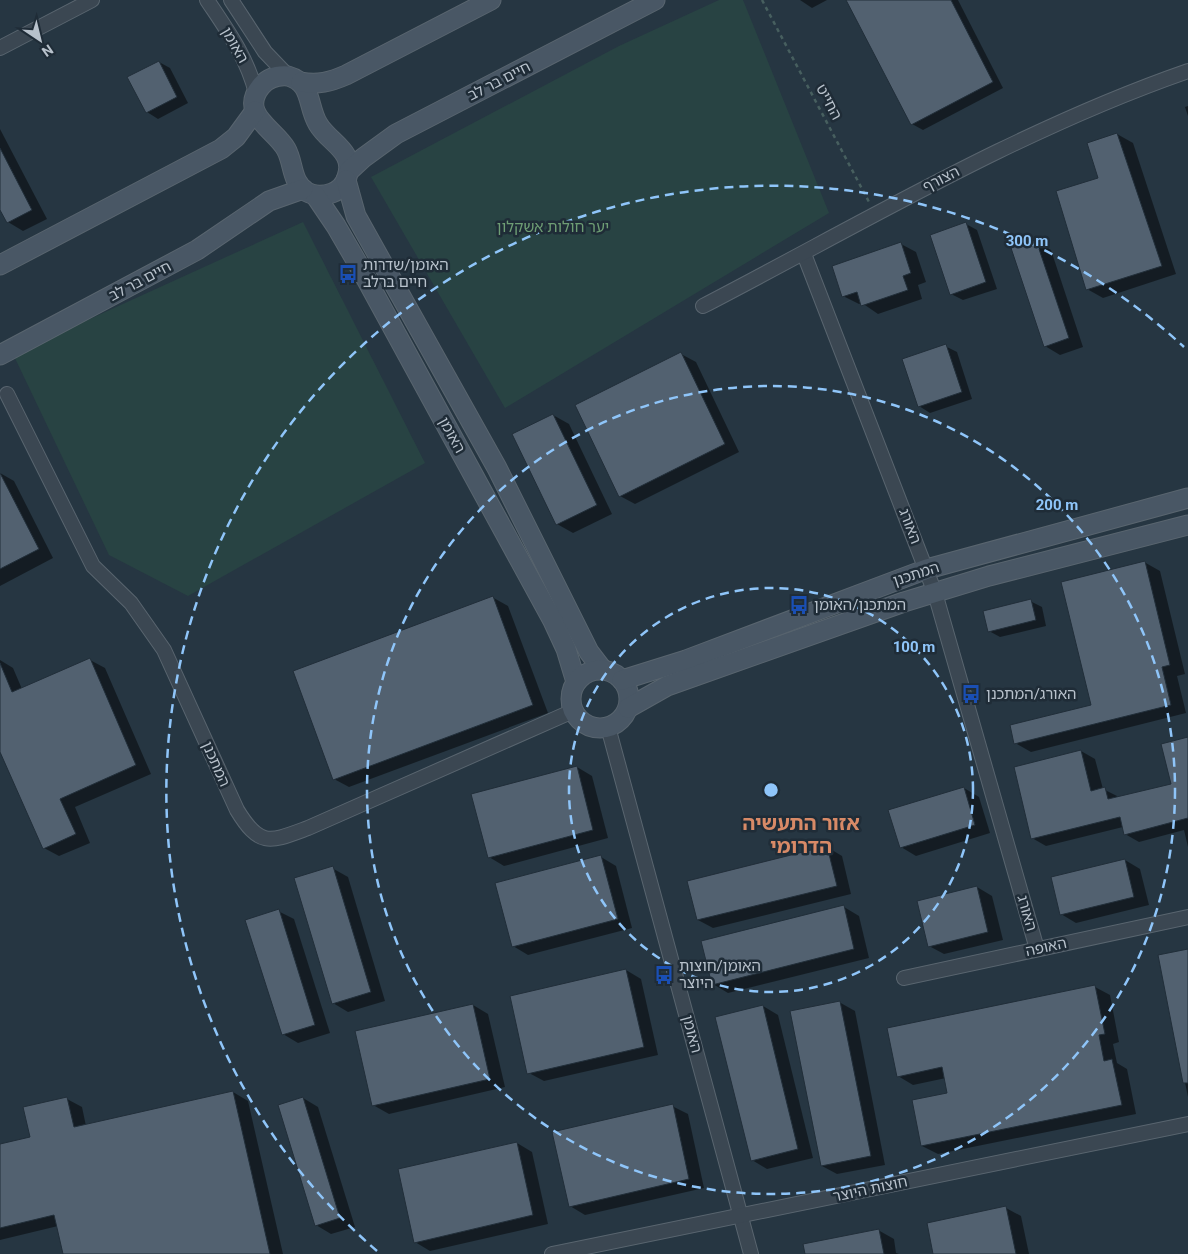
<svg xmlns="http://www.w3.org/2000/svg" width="1188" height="1254" viewBox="0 0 1188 1254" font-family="Roboto,'Noto Sans Hebrew',sans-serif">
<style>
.green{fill:#284343}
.shadow{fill:#0007}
.building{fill:#526170;stroke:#212e39}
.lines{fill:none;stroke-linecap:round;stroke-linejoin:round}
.street-casing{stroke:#59656f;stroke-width:16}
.secondary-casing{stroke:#59656f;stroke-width:21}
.path{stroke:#475f5f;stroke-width:2.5;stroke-dasharray:4 4;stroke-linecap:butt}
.street{stroke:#3b4752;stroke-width:14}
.secondary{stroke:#495765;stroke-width:19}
.ring{fill:none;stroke:#8fc5f9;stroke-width:2.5;stroke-dasharray:9 6}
.labels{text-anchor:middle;stroke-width:5;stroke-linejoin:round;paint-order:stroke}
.street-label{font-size:15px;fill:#b8c2cc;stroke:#1f2c37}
.park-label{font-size:15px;fill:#6e9d74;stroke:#1f2c37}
.poi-label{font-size:15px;fill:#b8c2cc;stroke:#1f2c37;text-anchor:start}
.district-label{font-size:20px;font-weight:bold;fill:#d88a67;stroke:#1f2c37}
.centre{fill:#8fc5f9;stroke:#1f2c37;stroke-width:2.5}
.ring-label{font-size:15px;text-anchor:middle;font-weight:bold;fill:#8fc5f9;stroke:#1f2c37;stroke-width:5;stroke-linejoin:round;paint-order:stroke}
</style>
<rect width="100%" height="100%" fill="#263642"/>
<g class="green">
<path d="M719 0H743L829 213 505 408 371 177 619 46Z"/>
<path d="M303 222 425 463 188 596 109 555 13 354Z"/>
</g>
<g class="shadow">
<path d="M800 0H827L812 8Z"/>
<path d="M848 0H958L1003 88 923 130 912 124Z"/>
<path d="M159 62 170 68 188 103 158 119 147 112Z"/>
<path d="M1188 106V116L1185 107Z"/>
<path d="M0 129 47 219 23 231 8 222 0 207Z"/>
<path d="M1117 134 1133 143 1176 274 1103 298 1087 289 1100 179Z"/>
<path d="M966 224 977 230 997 289 963 300 951 294Z"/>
<path d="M1036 241 1051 250 1083 347 1060 355 1045 346Z"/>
<path d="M901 244 916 252 926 282 918 285 922 299 878 314 862 303 859 304 843 296Z"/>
<path d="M945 346 957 352 972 399 930 413 919 406Z"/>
<path d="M681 354 696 362 739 452 635 504 620 496Z"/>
<path d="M553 415 569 424 612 514 573 533 557 524 514 434Z"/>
<path d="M0 473 14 481 53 558 0 586Z"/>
<path d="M1144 562 1160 571 1185 674 1177 676 1186 713 1031 752 1015 743 1093 706Z"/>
<path d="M492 597 508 606 548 713 349 787 334 779Z"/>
<path d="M1030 601 1042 607 1046 626 1000 637 989 631Z"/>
<path d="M0 660 13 668 22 689 90 660 105 668 151 774 75 807 90 843 59 856 44 848 0 749Z"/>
<path d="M1188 738V847L1184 830 1139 842 1125 834 1123 827 1046 846 1032 838 1081 751 1095 759 1103 789 1119 797 1173 785Z"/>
<path d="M577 767 592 776 608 838 504 866 489 857Z"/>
<path d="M964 788 979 797 990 833 916 856 901 847Z"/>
<path d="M827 847 842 856 851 894 713 928 698 920Z"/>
<path d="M601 857 616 866 632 928 528 955 513 946Z"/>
<path d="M1125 860 1140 869 1149 905 1076 923 1061 914Z"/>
<path d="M332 868 348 877 385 1001 348 1012 333 1003Z"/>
<path d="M977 887 992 896 1003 940 944 954 929 946Z"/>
<path d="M844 907 859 916 869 958 728 993 713 984Z"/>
<path d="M278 911 294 919 330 1033 298 1043 283 1034Z"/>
<path d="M1188 950V1097L1159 956Z"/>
<path d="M626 970 641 979 658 1055 544 1081 529 1073Z"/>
<path d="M1095 987 1110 995 1119 1042 1113 1044 1117 1063 1127 1069 1136 1114 938 1154 922 1146 949 1094 946 1078 913 1085 898 1076Z"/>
<path d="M839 1002 855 1011 885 1165 837 1174 822 1166Z"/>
<path d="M473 1005 488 1014 505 1087 389 1114 373 1105Z"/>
<path d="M763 1006 778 1015 813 1158 767 1169 752 1160Z"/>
<path d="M233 1092 248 1101 283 1254H64L58 1226 0 1240V1145L31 1138 67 1099 82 1107 86 1126Z"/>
<path d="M303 1098 318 1107 355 1227 331 1234 316 1225Z"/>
<path d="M672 1106 688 1114 704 1188 585 1215 570 1206Z"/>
<path d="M517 1143 532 1152 548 1224 430 1251 415 1242Z"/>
<path d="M1006 1208 1021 1216 1029 1254H935Z"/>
<path d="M878 1230 894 1239 896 1253 899 1254H807Z"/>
</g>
<g class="building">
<path d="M846 0H951L993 82 911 125Z"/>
<path d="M159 61 177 97 146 113 127 77Z"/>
<path d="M1117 133 1162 266 1086 290 1056 191 1098 178 1087 143Z"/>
<path d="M0 148 32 210 7 223 0 210Z"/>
<path d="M966 222 986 282 950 295 930 235Z"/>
<path d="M1036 240 1069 338 1044 347 1011 248Z"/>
<path d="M901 242 911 273 903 276 908 290 861 306 857 292 842 297 832 266Z"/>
<path d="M946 344 962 392 918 407 902 359Z"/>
<path d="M681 352 725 444 619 497 575 405Z"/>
<path d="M553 414 597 505 556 525 512 434Z"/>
<path d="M0 473 39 549 0 569Z"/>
<path d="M1145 561 1170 665 1162 667 1171 705 1014 744 1010 725 1091 705 1061 582Z"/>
<path d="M493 596 533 705 333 780 293 671Z"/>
<path d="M1031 599 1036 620 988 632 983 611Z"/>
<path d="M90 658 136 765 60 799 76 834 43 849 0 752V663L12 692Z"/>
<path d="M1188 737V818L1124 835 1120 817 1031 839 1014 767 1081 750 1091 791 1105 787 1108 799 1171 784 1161 744Z"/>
<path d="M577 766 593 830 488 858 471 794Z"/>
<path d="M964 787 975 825 900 848 888 810Z"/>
<path d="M827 846 837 886 697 920 687 881Z"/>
<path d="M601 855 618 919 512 947 495 883Z"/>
<path d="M1125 859 1134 897 1060 915 1051 877Z"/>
<path d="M333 866 371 992 332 1004 294 878Z"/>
<path d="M977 886 988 932 928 947 917 901Z"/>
<path d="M844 905 854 949 712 985 701 941Z"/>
<path d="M279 909 315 1025 282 1035 245 920Z"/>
<path d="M1188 949V1083H1183L1158 955Z"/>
<path d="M626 969 644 1047 527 1074 510 996Z"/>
<path d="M1095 985 1105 1034 1099 1035 1104 1061 1112 1059 1122 1105 921 1146 912 1100 947 1093 942 1067 897 1077 887 1028Z"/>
<path d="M840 1001 871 1156 821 1166 790 1011Z"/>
<path d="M473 1004 490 1079 372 1106 355 1031Z"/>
<path d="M763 1005 798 1149 751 1161 715 1017Z"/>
<path d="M233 1091 270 1254H63L54 1215 0 1228V1144L30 1137 23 1107 67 1097 74 1127Z"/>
<path d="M303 1097 340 1218 315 1226 278 1105Z"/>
<path d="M673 1104 689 1179 569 1207 552 1132Z"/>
<path d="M517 1142 533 1215 414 1243 398 1169Z"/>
<path d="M1006 1206 1016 1254H933L927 1223Z"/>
<path d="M879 1229 884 1254H805L803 1244Z"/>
</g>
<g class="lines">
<g class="street-casing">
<g id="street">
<path d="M207 0C227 30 247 57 256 93"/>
<path d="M231 0 265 52 288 76"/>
<path d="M0 48 92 0"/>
<path d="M804 254 935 593 1037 949"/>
<path d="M703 306C863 223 1018 130 1188 71"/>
<path d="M7 394 93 566 131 603 164 650 237 810C260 848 270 842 308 828L573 711"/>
<path d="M608 727 751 1254"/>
<path d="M904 978 1188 917"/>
<path d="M552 1254 1188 1124"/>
</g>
</g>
<g class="secondary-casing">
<g id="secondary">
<path d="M288 76C313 83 307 106 318 124 329 143 356 151 347 177 345 184 340 190 332 193 324 196 314 196 307 192 291 183 294 163 286 149 275 129 238 114 261 86 268 78 277 75 288 76Z"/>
<path d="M301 82C318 85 330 82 346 75L491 0"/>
<path d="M349 171 363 158 396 134 655 0"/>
<path d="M346 180 356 216 497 468 589 652 602 669"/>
<path d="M315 195 336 226 358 264 553 621 566 649 576 682"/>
<path d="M0 265 221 149 236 137 255 111"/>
<path d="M0 355 197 250 269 201 303 189"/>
<circle cx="600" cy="699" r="29"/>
<path d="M622 680 686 660 927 569 1188 498"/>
<path d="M628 708 667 686 904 602 989 576 1188 525"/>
</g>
</g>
<path class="path" d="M762 0 869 202"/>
<use href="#street" class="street"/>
<use href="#secondary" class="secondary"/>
</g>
<g class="ring">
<circle cx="771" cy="790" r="202"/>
<circle cx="771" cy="790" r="404"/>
<path d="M377 1251A606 606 0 1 1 1184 347"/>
</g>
<defs>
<g id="bus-bare" transform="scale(1.5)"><path d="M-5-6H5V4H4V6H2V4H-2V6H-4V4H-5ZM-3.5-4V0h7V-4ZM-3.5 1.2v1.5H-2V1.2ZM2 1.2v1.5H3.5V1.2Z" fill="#1a4fb4" stroke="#1f2c37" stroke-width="2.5" paint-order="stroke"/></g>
</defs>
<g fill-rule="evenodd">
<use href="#bus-bare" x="348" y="274"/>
<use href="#bus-bare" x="799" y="605"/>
<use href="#bus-bare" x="971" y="694"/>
<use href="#bus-bare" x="664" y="975"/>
</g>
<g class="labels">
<g class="street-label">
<text transform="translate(235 45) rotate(60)" y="5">האומן</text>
<text transform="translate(499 81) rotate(-27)" y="5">חיים בר לב</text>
<text transform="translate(829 102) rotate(62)" y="5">החייט</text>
<text transform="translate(941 179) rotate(-27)" y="5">הצורף</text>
<text transform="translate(140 281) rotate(-28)" y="5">חיים בר לב</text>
<text transform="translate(452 435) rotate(61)" y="5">האומן</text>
<text transform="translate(910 526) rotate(69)" y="5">האורג</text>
<text transform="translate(916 574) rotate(-18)" y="5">המתכנן</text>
<text transform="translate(216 764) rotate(66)" y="5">המתכנן</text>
<text transform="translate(1027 913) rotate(74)" y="5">האורג</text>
<text transform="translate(1046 947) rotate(-12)" y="5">האופה</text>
<text transform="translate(692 1034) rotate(75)" y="5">האומן</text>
<text transform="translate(870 1189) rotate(-12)" y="5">חוצות היוצר</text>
</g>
<g class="park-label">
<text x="553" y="232">יער חולות אשקלון</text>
</g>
<g class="poi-label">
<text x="363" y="270">האומן/שדרות<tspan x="363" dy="17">חיים ברלב</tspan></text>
<text x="814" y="610">המתכנן/האומן</text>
<text x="986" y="699">האורג/המתכנן</text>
<text x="679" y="971">האומן/חוצות<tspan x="679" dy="17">היוצר</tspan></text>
</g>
<g class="district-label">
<text x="801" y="830">אזור התעשיה<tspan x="801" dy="23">הדרומי</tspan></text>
</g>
</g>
<circle cx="771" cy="790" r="8" class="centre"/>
<g class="ring-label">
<text x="1027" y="246">300 m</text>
<text x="1057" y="510">200 m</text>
<text x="914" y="652">100 m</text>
</g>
<g transform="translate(40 40) rotate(145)" stroke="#1f2c37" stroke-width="4" paint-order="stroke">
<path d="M0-4L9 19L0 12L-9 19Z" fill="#b8c2cc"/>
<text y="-8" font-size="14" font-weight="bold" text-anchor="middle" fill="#b8c2cc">N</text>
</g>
</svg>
